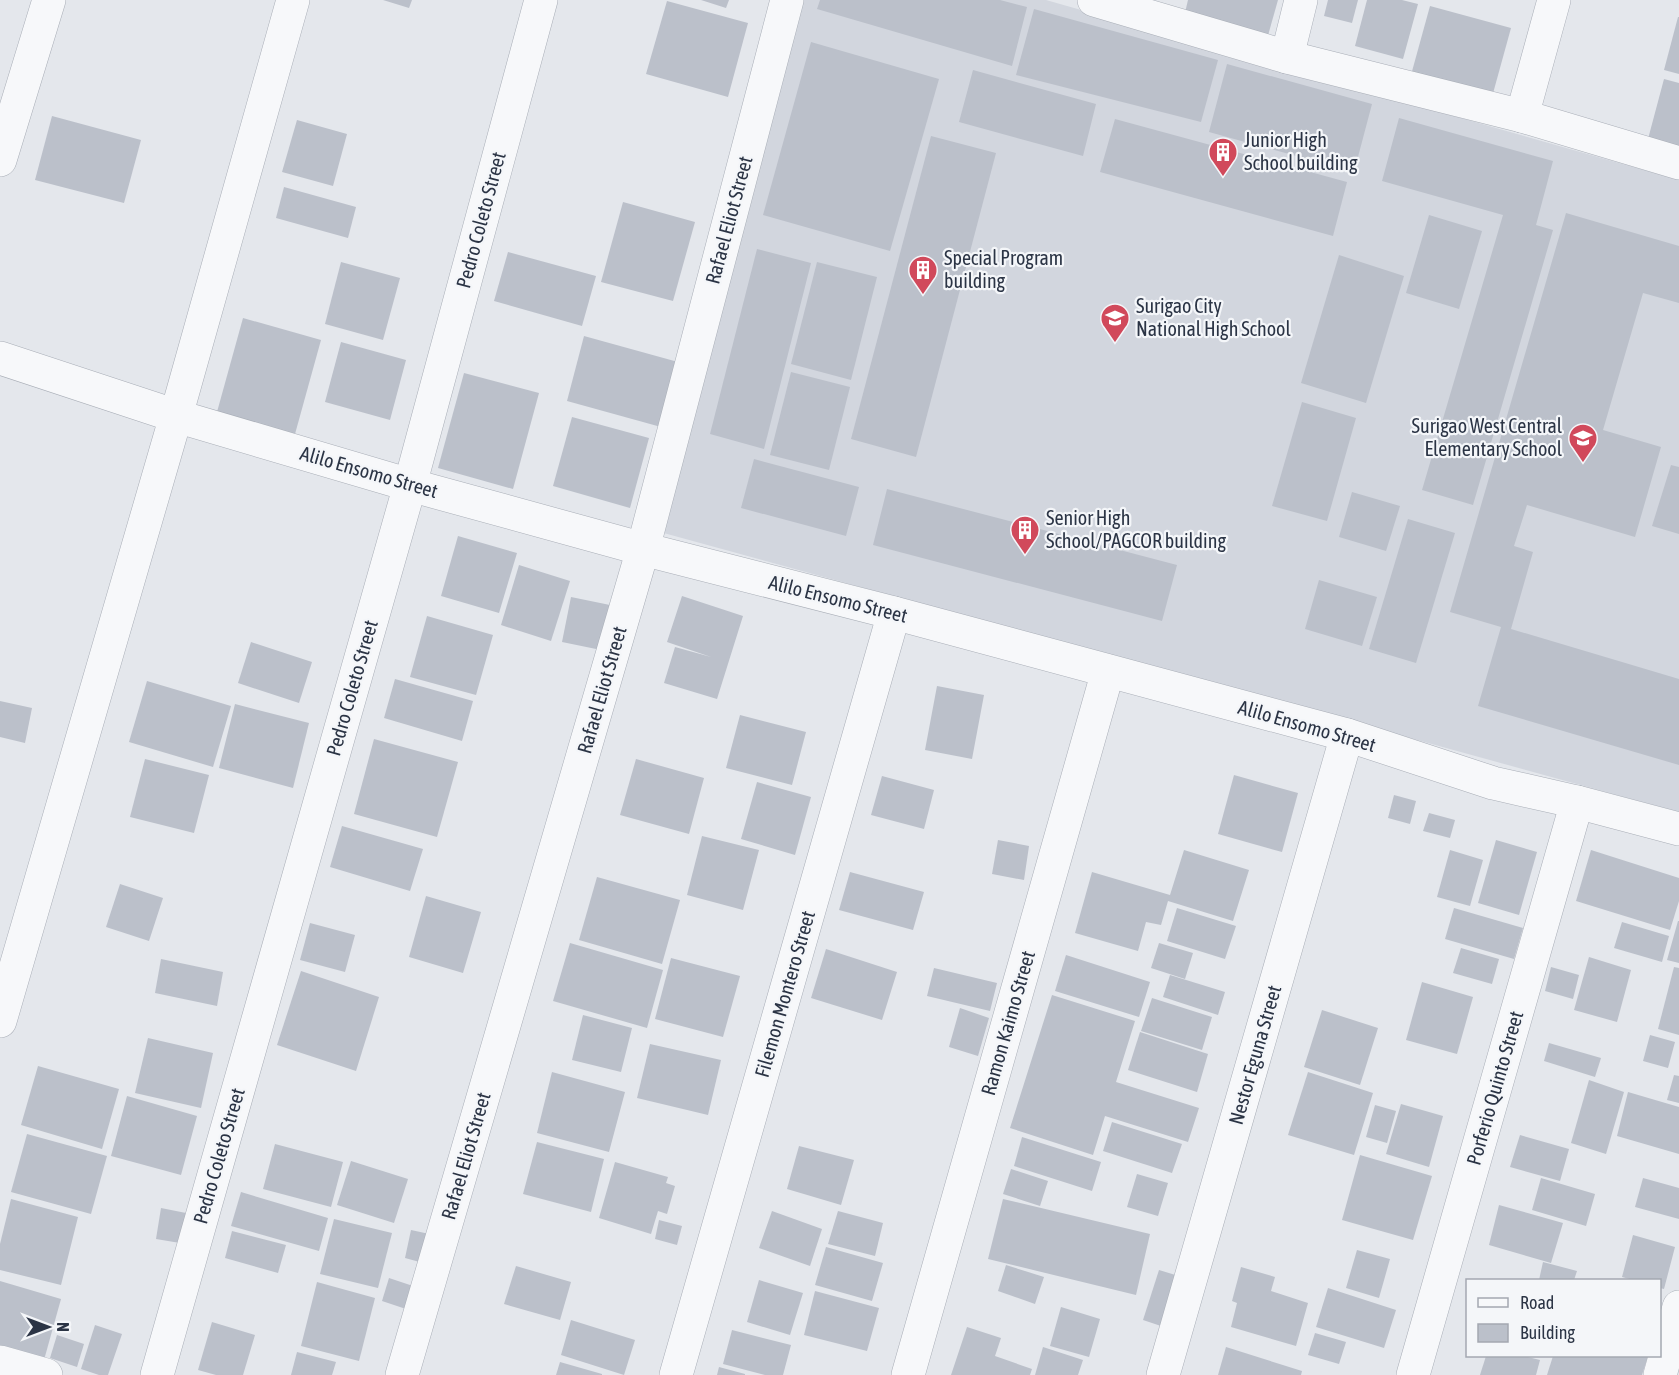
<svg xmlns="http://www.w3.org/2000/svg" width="1679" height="1375" viewBox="0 0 1679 1375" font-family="'Asap Condensed',sans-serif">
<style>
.built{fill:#d2d6de}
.building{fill:#bbc0ca}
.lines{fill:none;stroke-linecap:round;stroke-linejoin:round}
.street-casing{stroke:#a9aeb7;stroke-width:34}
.street{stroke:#f7f8fa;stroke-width:33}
.labels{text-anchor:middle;stroke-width:4.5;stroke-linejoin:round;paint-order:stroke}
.poi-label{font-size:20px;fill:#2b3445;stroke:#f4f6f9;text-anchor:start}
.street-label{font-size:20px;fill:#2b3445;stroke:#f4f6f9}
</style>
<rect width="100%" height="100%" fill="#e4e7ec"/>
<path class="built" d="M796 0H1046L1679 180V812L660 532Z"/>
<g class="building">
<path d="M383 0H412L409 8Z"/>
<path d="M701 0H729L726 8Z"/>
<path d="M820 0H1000L1027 7 1012 66 817 9Z"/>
<path d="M1188 0H1278L1267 39 1184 17Z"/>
<path d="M1328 0H1358L1352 23 1324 16Z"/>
<path d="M1367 0H1402L1418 4 1403 59 1355 46Z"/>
<path d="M667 1 748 23 728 97 646 74Z"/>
<path d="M1430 6 1511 28 1492 97 1411 75Z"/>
<path d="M1034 9 1218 60 1201 122 1016 75Z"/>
<path d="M1678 17H1679V74L1664 70Z"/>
<path d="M811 42 939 79 890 251 763 215Z"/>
<path d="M1227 64 1372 104 1354 172 1209 132Z"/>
<path d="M973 70 1096 104 1083 156 959 122Z"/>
<path d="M1664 79 1679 83V148L1648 139Z"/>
<path d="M52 116 141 140 124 203 35 180Z"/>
<path d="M1399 118 1553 161 1536 225 1553 230 1473 505 1422 490 1503 215 1382 181Z"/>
<path d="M1115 119 1347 182 1333 236 1100 172Z"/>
<path d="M297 120 347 134 333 186 282 172Z"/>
<path d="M931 136 996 153 916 457 851 439Z"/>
<path d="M284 187 356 207 348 238 276 218Z"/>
<path d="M623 202 695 222 673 301 601 282Z"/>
<path d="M1566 213 1679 246V303L1643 293 1603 430 1661 447 1635 537 1527 505 1514 546 1533 552 1511 629 1679 679V765L1478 706 1501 627 1450 612Z"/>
<path d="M1429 215 1482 231 1459 309 1406 293Z"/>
<path d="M757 249 811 263 764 449 710 434Z"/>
<path d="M508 252 596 276 582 326 494 301Z"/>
<path d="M1339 255 1404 276 1366 403 1301 383Z"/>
<path d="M341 262 400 278 383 340 325 324Z"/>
<path d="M817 262 877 277 851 380 791 364Z"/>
<path d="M243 318 321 340 295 434 217 412Z"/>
<path d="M584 336 678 362 661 427 567 401Z"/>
<path d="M341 342 406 360 390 420 325 402Z"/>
<path d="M791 372 850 387 829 470 770 455Z"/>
<path d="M464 373 539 393 513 489 438 468Z"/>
<path d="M1302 402 1356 418 1327 521 1272 506Z"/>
<path d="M572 417 649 438 630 508 553 486Z"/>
<path d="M754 459 859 487 846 536 741 508Z"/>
<path d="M1671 465 1679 467V534L1652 526Z"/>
<path d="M887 489 1177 565 1162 621 873 545Z"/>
<path d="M1352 492 1400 506 1386 551 1339 537Z"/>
<path d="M1408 519 1455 533 1416 663 1369 649Z"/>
<path d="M458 536 517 553 499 613 441 596Z"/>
<path d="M519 565 570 581 551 641 501 625Z"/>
<path d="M1319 580 1377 597 1362 646 1305 629Z"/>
<path d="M682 596 743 616 717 699 664 683 675 647 711 657 667 642Z"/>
<path d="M571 597 610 605 601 650 562 642Z"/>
<path d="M427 616 493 635 476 695 410 677Z"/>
<path d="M251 642 312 662 299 703 238 683Z"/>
<path d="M395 679 473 701 462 741 384 718Z"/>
<path d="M147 681 231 706 213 767 129 742Z"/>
<path d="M937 686 984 695 972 759 925 750Z"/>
<path d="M0 701 32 708 25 743 0 737Z"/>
<path d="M235 704 309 723 293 788 219 768Z"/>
<path d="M740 715 806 732 792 785 726 768Z"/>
<path d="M374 739 458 762 437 837 354 814Z"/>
<path d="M145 759 209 775 194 833 130 817Z"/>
<path d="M636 759 704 778 689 834 620 815Z"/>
<path d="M1234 775 1298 793 1282 852 1218 834Z"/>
<path d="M882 776 934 790 924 829 871 815Z"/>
<path d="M757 782 811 797 795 855 741 839Z"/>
<path d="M1394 795 1416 801 1410 824 1388 818Z"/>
<path d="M1429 813 1455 820 1450 838 1423 831Z"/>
<path d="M342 826 423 849 410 891 330 867Z"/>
<path d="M702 836 759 850 743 910 687 895Z"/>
<path d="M998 840 1029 846 1024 880 992 874Z"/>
<path d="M1496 840 1537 852 1519 915 1478 903Z"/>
<path d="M1184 850 1249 870 1233 921 1168 901 1161 925 1146 922 1138 951 1075 933 1092 872 1170 895Z"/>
<path d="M1450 850 1483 860 1470 906 1437 897Z"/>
<path d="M1591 850 1679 878V901L1670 930 1576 901Z"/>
<path d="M850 872 924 892 913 930 839 910Z"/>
<path d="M597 877 680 900 662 964 579 940Z"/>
<path d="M120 884 163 898 149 941 106 927Z"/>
<path d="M426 896 481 912 463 973 409 957Z"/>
<path d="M1177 908 1236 926 1225 959 1167 941Z"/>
<path d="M1454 908 1523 928 1514 959 1445 939Z"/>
<path d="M1678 921H1679V963L1667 960Z"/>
<path d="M1622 922 1669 936 1662 962 1614 948Z"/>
<path d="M310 923 355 935 345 972 300 960Z"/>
<path d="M570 943 663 970 647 1028 553 1001Z"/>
<path d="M1159 943 1193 953 1185 979 1151 968Z"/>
<path d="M1461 948 1499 959 1492 984 1453 973Z"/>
<path d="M826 949 897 972 882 1020 811 998Z"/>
<path d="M1066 955 1150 982 1139 1017 1055 991Z"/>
<path d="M1589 957 1631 970 1617 1022 1574 1010Z"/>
<path d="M671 958 740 976 723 1037 655 1019Z"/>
<path d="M161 959 223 972 217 1006 155 993Z"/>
<path d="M1551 967 1579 975 1573 999 1545 991Z"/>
<path d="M1674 967 1679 968V1035L1658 1029Z"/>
<path d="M934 968 997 983 990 1011 927 996Z"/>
<path d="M301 971 379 997 356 1071 277 1045Z"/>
<path d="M1170 975 1225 992 1218 1015 1163 997Z"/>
<path d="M1422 982 1473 997 1457 1054 1406 1040Z"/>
<path d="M1052 995 1135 1021 1116 1082 1199 1108 1188 1142 1105 1116 1093 1155 1010 1128Z"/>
<path d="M1152 998 1212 1017 1202 1050 1141 1031Z"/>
<path d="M960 1008 989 1018 978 1056 949 1047Z"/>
<path d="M1322 1010 1378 1028 1360 1085 1304 1067Z"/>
<path d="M583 1015 632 1028 621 1072 572 1060Z"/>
<path d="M1140 1032 1208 1054 1197 1092 1128 1070Z"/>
<path d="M1650 1035 1675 1042 1668 1068 1643 1061Z"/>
<path d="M148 1038 213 1053 201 1108 135 1093Z"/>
<path d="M1549 1043 1601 1058 1595 1077 1544 1061Z"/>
<path d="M650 1044 721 1060 708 1115 637 1098Z"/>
<path d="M38 1066 119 1089 102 1149 21 1125Z"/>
<path d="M552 1072 625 1092 609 1152 537 1133Z"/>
<path d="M1308 1072 1373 1093 1354 1155 1288 1135Z"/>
<path d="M1674 1075 1679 1076V1103L1667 1100Z"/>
<path d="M1589 1080 1624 1092 1606 1154 1571 1143Z"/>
<path d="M1628 1092 1679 1107V1154L1617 1136Z"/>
<path d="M127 1096 197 1116 181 1175 111 1156Z"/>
<path d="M1401 1104 1443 1116 1429 1167 1386 1154Z"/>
<path d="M1375 1105 1396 1111 1387 1143 1366 1137Z"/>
<path d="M1112 1122 1182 1144 1172 1173 1103 1151Z"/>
<path d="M27 1134 107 1156 91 1214 11 1192Z"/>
<path d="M1520 1135 1569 1149 1560 1181 1510 1167Z"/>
<path d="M1022 1137 1101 1162 1092 1191 1014 1166Z"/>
<path d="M537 1142 604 1159 591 1212 523 1194Z"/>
<path d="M275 1144 343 1162 331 1207 263 1189Z"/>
<path d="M799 1146 854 1160 841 1205 787 1189Z"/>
<path d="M1360 1155 1432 1176 1413 1240 1342 1220Z"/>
<path d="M351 1161 408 1179 394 1223 337 1205Z"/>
<path d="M615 1162 668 1177 666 1183 675 1186 667 1214 658 1211 651 1234 599 1218Z"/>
<path d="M1011 1169 1048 1181 1040 1206 1003 1194Z"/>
<path d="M1137 1174 1168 1183 1158 1216 1127 1207Z"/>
<path d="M1541 1178 1595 1194 1586 1226 1532 1210Z"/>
<path d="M1643 1178 1679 1188V1219L1635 1207Z"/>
<path d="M241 1192 328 1218 319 1251 231 1226Z"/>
<path d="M11 1199 78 1217 61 1285 0 1270V1244Z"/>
<path d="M1003 1199 1150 1234 1136 1295 988 1259Z"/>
<path d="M1499 1205 1563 1223 1551 1263 1489 1245Z"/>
<path d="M161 1208 186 1213 180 1243 156 1239Z"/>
<path d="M772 1211 822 1229 810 1266 759 1248Z"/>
<path d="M838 1211 883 1223 875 1256 828 1244Z"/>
<path d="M334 1219 392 1233 378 1288 320 1274Z"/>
<path d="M659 1220 682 1226 677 1245 655 1239Z"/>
<path d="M411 1230 434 1235 427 1264 405 1258Z"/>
<path d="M232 1231 286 1245 278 1273 225 1258Z"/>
<path d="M1633 1235 1675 1247 1664 1289 1660 1288V1280H1633L1622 1277Z"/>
<path d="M826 1247 883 1263 872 1301 815 1285Z"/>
<path d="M1357 1250 1390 1259 1379 1298 1346 1288Z"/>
<path d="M1543 1262 1577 1271 1574 1280H1539Z"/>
<path d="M1006 1265 1044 1277 1035 1304 998 1291Z"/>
<path d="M516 1266 571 1282 560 1320 504 1304Z"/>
<path d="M1241 1267 1275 1277 1271 1291 1308 1303 1296 1346 1231 1327 1237 1303 1232 1301Z"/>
<path d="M1159 1270 1182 1277 1167 1328 1143 1320Z"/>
<path d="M389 1278 416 1287 409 1310 382 1301Z"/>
<path d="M759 1280 803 1293 790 1335 747 1322Z"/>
<path d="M0 1281 61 1299 44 1360 0 1347Z"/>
<path d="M317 1282 375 1298 359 1361 301 1346Z"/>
<path d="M1328 1288 1396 1310 1384 1348 1316 1327Z"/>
<path d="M815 1291 879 1308 867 1351 804 1335Z"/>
<path d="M1061 1307 1100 1319 1089 1357 1050 1346Z"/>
<path d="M571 1320 635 1340 624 1375 561 1355Z"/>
<path d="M212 1322 255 1335 243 1375H216L198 1370Z"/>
<path d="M95 1325 122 1334 108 1375H99L81 1369Z"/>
<path d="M967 1327 1001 1338 995 1356 1032 1369 1030 1375H951Z"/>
<path d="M732 1330 791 1345 783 1375H765L723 1364Z"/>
<path d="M1315 1333 1346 1342 1339 1364 1308 1355Z"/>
<path d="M57 1335 84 1344 77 1367 50 1358Z"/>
<path d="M1043 1347 1083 1360 1078 1375H1035Z"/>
<path d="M1226 1347 1302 1371 1301 1375H1218Z"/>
<path d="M297 1352 336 1362 332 1375H291Z"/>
<path d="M1486 1356H1524L1540 1360 1536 1375H1480Z"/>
<path d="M1553 1356H1648L1642 1375H1547Z"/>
<path d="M560 1362 602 1374V1375H556Z"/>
<path d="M719 1367 745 1374V1375H717Z"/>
</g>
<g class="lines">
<g class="street-casing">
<g id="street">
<path d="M1094 0 1287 57 1522 116 1679 163"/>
<path d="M1287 57 1301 0"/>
<path d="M1522 116 1554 0"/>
<path d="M0 160 49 0"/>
<path d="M0 358 176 416 410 485 643 549 894 613 1347 735 1493 783 1577 802 1679 829"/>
<path d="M0 1021 176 416 293 0"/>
<path d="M0 1362 46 1375"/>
<path d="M157 1375 410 485 541 0"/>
<path d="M402 1375 643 549 787 0"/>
<path d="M676 1375 894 613"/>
<path d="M908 1375 1108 671"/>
<path d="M1163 1375 1347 735"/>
<path d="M1413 1375 1577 802"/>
<path d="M1660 1375 1679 1307"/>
</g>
</g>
<use href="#street" class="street"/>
</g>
<defs>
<g id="building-pin" transform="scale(1.5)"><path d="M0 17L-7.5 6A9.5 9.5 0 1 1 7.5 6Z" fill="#d1495b" stroke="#f4f6f9"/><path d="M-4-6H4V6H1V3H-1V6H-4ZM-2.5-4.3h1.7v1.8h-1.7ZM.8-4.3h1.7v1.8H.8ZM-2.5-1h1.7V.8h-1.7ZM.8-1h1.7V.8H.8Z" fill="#fff"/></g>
<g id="school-pin" transform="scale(1.5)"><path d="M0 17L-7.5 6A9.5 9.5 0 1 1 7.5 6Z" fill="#d1495b" stroke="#f4f6f9"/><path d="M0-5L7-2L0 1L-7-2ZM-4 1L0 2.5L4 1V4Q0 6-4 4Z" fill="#fff"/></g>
</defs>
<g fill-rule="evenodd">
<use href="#building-pin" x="1223" y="152"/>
<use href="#building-pin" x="923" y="270"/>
<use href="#school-pin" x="1115" y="318"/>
<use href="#school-pin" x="1583" y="438"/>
<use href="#building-pin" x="1025" y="530"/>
</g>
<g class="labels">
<g class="poi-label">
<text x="1244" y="147">Junior High<tspan x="1244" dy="23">School building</tspan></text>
<text x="944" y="265">Special Program<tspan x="944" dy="23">building</tspan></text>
<text x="1136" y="313">Surigao City<tspan x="1136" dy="23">National High School</tspan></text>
<text x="1562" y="433" text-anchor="end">Surigao West Central<tspan x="1562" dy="23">Elementary School</tspan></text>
<text x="1046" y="525">Senior High<tspan x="1046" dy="23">School/PAGCOR building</tspan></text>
</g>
<g class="street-label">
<text transform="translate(481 220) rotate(-75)" y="7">Pedro Coleto Street</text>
<text transform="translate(729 220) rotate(-75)" y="7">Rafael Eliot Street</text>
<text transform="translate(369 472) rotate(16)" y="7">Alilo Ensomo Street</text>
<text transform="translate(838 599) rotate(14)" y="7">Alilo Ensomo Street</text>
<text transform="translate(352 688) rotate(-74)" y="7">Pedro Coleto Street</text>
<text transform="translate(602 690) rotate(-74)" y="7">Rafael Eliot Street</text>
<text transform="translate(1307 726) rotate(16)" y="7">Alilo Ensomo Street</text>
<text transform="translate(785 994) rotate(-74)" y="7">Filemon Montero Street</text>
<text transform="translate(1008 1023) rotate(-74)" y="7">Ramon Kaimo Street</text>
<text transform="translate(1255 1055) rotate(-74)" y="7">Nestor Eguna Street</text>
<text transform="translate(1495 1088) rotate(-74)" y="7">Porferio Quinto Street</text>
<text transform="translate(219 1156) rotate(-74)" y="7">Pedro Coleto Street</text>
<text transform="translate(466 1156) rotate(-74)" y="7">Rafael Eliot Street</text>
</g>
</g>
<rect x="1466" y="1279" width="195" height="78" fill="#f4f6f9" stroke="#a4a8b1" stroke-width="1.5"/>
<rect x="1478" y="1298" width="30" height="9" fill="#f7f8fa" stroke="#a4a8b1" stroke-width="1.5"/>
<text x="1520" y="1309" font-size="18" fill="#2b3445">Road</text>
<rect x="1478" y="1324" width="30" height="18" fill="#bbc0ca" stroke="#a4a8b1" stroke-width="1.5"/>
<text x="1520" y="1339" font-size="18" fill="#2b3445">Building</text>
<g transform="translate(48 1327) rotate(90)" stroke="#f4f6f9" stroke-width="4.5" paint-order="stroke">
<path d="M0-4.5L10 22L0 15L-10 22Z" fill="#2b3445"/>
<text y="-9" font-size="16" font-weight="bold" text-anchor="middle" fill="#2b3445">N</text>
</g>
</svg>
